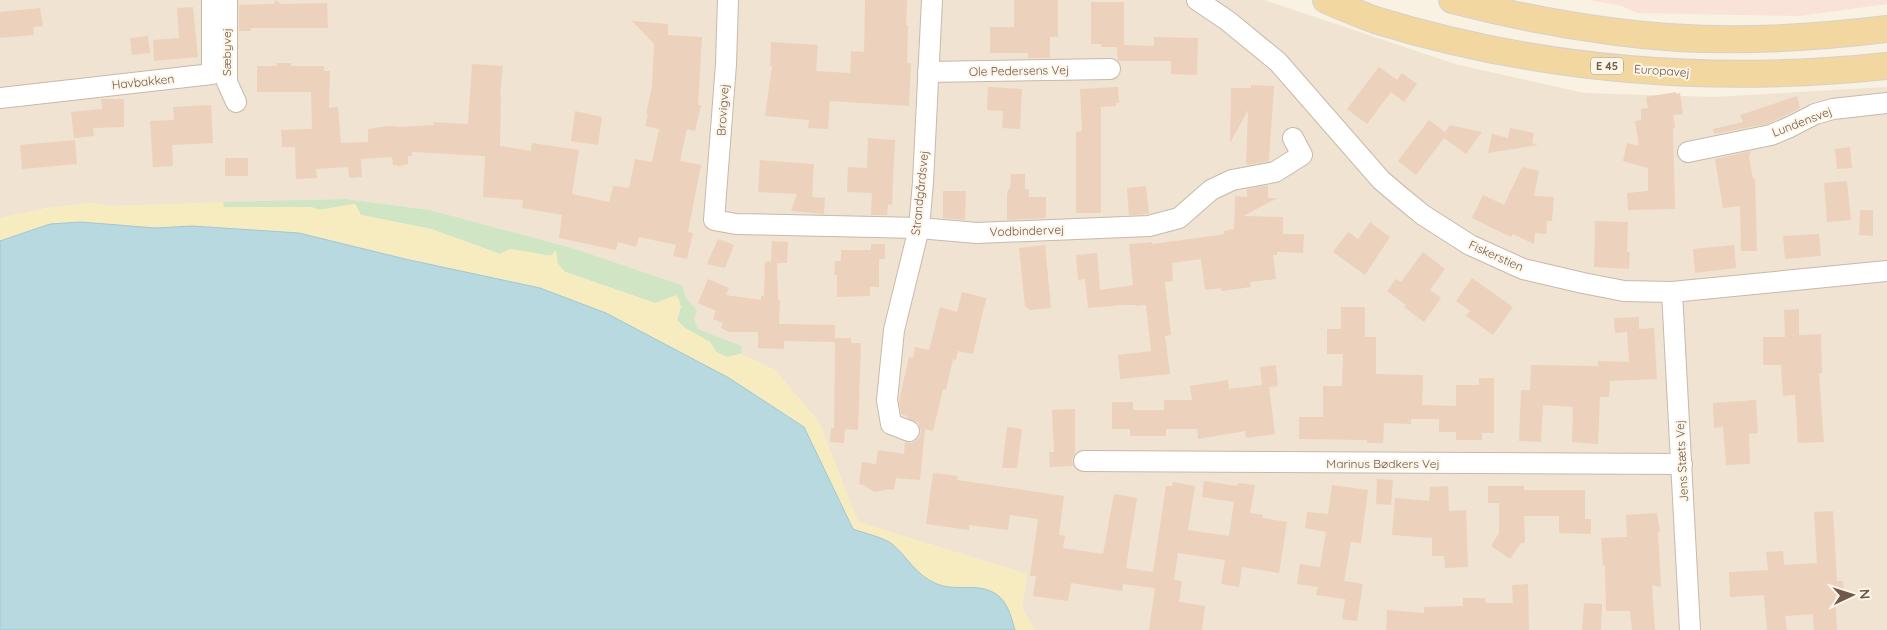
<svg xmlns="http://www.w3.org/2000/svg" width="1887" height="630" viewBox="0 0 1887 630" font-family="Quicksand,sans-serif">
<style>
.residential{fill:#f0e3d1}
.commercial{fill:#f9e2d7}
.green{fill:#cfe5c3}
.sand{fill:#f6ecc0}
.water{fill:#b9d9e0;stroke:#a0c7d1}
.building{fill:#ecd1bd}
.lines{fill:none;stroke-linecap:round;stroke-linejoin:round}
.minor-casing{stroke:#c8b9aa;stroke-width:22}
.major-casing{stroke:#d6d1cd;stroke-width:28}
.minor{stroke:#fff;stroke-width:20}
.major{stroke:#f2d7a1;stroke-width:26}
.labels{text-anchor:middle;stroke-width:4;stroke-linejoin:round;paint-order:stroke}
.shield{fill:#fdf5e8;stroke:#99887a;stroke-width:1}
.shield-label{font-size:11px;font-weight:bold;fill:#6e594b}
.street-label{font-size:12px;fill:#6e594b;stroke:#fdf5e8}
</style>
<rect width="100%" height="100%" fill="#f9f1e2"/>
<path class="residential" d="M0 0H1264L1455 64 1584 93 1713 97 1887 87V630H1035L1022 608 1027 574 858 522 819 422 775 370 741 354 742 346 698 329 694 319 697 310 686 298 682 285 572 248 430 210 346 199 111 206 91 203 52 207 0 218Z"/>
<path class="commercial" d="M1589 0H1887V4L1800 16 1637 13 1622 6Z"/>
<path class="green" d="M346 199 430 210 572 248 682 285 686 298 697 310 694 319 698 329 742 346 741 354 727 357 716 352 710 342 685 328 677 320 681 306 655 303 565 272 551 256 510 249 500 254 431 229 361 215 355 204 319 210 311 207H223V202Z"/>
<path class="sand" d="M223 202 224 207H311L319 210 355 204 361 215 431 229 500 254 510 249 550 256 556 250 558 264 565 272 655 303 676 295C683 303 680 311 677 320L685 328 710 342 716 352 727 357 741 354 775 370 819 422 858 522 1027 574 1022 608 1035 630H1015L1010 615 979 587 954 589 935 584 914 569 891 544 853 529 803 427 729 378 657 340 606 313 541 288 405 259 299 233 192 226 155 228 81 222 50 224 0 241V218L52 207 91 203 111 206Z"/>
<path class="water" d="M81 222 155 228 192 226 299 233 405 259 540 288 606 313 729 378 804 427 853 529C863 533 883 537 892 544 907 556 916 576 937 584 958 592 978 582 996 594 1008 602 1011 617 1015 630H0V241L50 224Z"/>
<g class="building">
<path d="M276 0 281 4 327 3 328 28H251V31H239V5L273 4Z"/>
<path d="M865 0H907L906 25H908L907 63H911L909 106 830 101 828 129 808 128 809 120 765 116 772 66H770L771 42 818 45 816 71 850 73 851 51 864 52Z"/>
<path d="M1014 0H1058V37H1050V58H1028V53H990V27H1014Z"/>
<path d="M1091 2H1124V45L1154 46V37L1198 38 1197 75 1171 74V61H1118L1117 47H1101V44H1091Z"/>
<path d="M193 7 198 57 154 61 153 40 179 38 177 8Z"/>
<path d="M40 8 43 26 33 27 34 35 0 38V12Z"/>
<path d="M632 21 668 24V35L702 37 698 105H701L695 131 687 129 680 161 701 165 688 232 693 233 687 259 673 256 676 245 639 237 636 247 618 242 616 250 559 238 562 215 522 208 523 200 483 197 485 156 412 152V156H408V164L400 166 393 165 392 157 361 159 362 177 349 178 348 167 316 169 317 178 296 179 295 147H282L281 130 312 129 311 92H257V66H277L276 63H291V66H324V71H330L329 108 338 107 341 143 368 142V129L388 126H397V127L434 125V122L468 124 472 64 503 66 500 95H501L500 146 531 151 532 143 579 150 572 194 609 202 613 186 629 188 635 159 652 162 659 129 645 126 648 114H646L652 87 654 44Z"/>
<path d="M148 36 150 53 132 55 130 38Z"/>
<path d="M1379 67 1397 80 1402 73 1417 84 1404 102 1391 92 1367 124 1347 109Z"/>
<path d="M1251 85 1274 86 1269 161 1248 165 1246 163 1248 110 1230 143 1231 88H1251Z"/>
<path d="M988 87 1022 89 1020 129 1002 128 1003 111 987 110Z"/>
<path d="M1118 87 1119 103H1116V106L1101 107V213H1076V132L1082 131 1080 89Z"/>
<path d="M1676 92V94L1680 93 1683 114 1673 115 1675 128H1673L1675 209 1628 210 1627 193 1648 191V168L1623 161 1627 143 1639 146 1635 121 1641 120V109L1648 108 1646 97Z"/>
<path d="M1797 96 1800 108 1785 116 1767 124 1714 134 1713 129 1743 122 1740 115Z"/>
<path d="M101 99H124V127L93 128 94 136 74 138 71 112 102 109Z"/>
<path d="M211 105 213 143 172 145 173 166 153 167 150 121 174 120 173 107Z"/>
<path d="M575 111 602 117 598 145 571 141Z"/>
<path d="M1429 120 1445 132 1450 125 1482 132 1466 154 1444 138 1416 175 1398 161Z"/>
<path d="M1510 128 1534 133 1532 143 1538 145 1488 153 1492 134 1508 138Z"/>
<path d="M868 138 895 140 892 205 888 204 887 215H871L872 193 847 192 848 167 867 168Z"/>
<path d="M75 140 77 164 22 169 20 145Z"/>
<path d="M1850 147 1852 168 1837 169 1835 149Z"/>
<path d="M1751 151 1749 157 1753 179H1755L1757 251H1741L1740 206 1723 208 1715 159Z"/>
<rect x="225" y="158" width="23" height="18"/>
<path d="M760 160 814 164 812 197 825 198 824 214 791 211 797 194 758 192Z"/>
<path d="M1522 167 1539 171 1534 196 1554 197 1552 221H1547L1546 234 1535 233 1534 244 1513 234 1511 237 1472 218 1483 195 1504 205Z"/>
<path d="M1011 174H1025V189H1029V197H1046V218L1007 220V196L1008 189H1010Z"/>
<path d="M1847 181 1851 220 1827 222 1824 183Z"/>
<path d="M1268 185V198H1278L1243 216 1283 217V234H1304L1303 253 1277 252V255H1273L1276 279 1250 282 1251 287 1222 291 1221 288 1205 290 1201 259 1172 263 1173 281 1165 282 1171 335 1165 336 1170 374 1120 379 1118 355 1151 351 1146 305 1136 306V305H1124L1088 308 1085 279 1078 280 1076 255 1097 253 1100 290 1133 285 1129 244 1152 242V244L1220 235 1224 234V231L1234 229 1235 196 1247 197V189Z"/>
<path d="M1146 186 1149 214 1129 215 1127 188Z"/>
<path d="M943 191H966L965 220 943 218Z"/>
<path d="M1860 210H1873V236L1859 235Z"/>
<path d="M1595 221 1628 222 1627 252H1630L1629 269 1594 267Z"/>
<path d="M1370 222 1390 237 1365 275 1333 252 1348 232 1358 239Z"/>
<path d="M1819 234 1821 256 1785 259 1783 236Z"/>
<path d="M718 239 734 245 725 268 707 264Z"/>
<path d="M772 241 788 242 787 263H777L778 300H780L779 324 835 325V342L784 341V349L758 348V332H729L721 328 723 323 713 319 716 311 698 303 708 279 729 288 726 295 761 300V296H764L765 262 771 261Z"/>
<path d="M871 244H885V259H879V287H870V296L837 297V275H834L835 261H841V250H871Z"/>
<path d="M1045 245 1051 308 1030 310 1025 306 1019 248Z"/>
<path d="M1734 245 1736 268 1695 273 1693 249Z"/>
<path d="M1423 252 1445 269 1430 290 1441 298 1424 322 1404 307 1406 305 1387 291 1396 279 1401 282Z"/>
<path d="M1472 278 1513 307 1493 335 1466 316 1470 311 1456 301Z"/>
<path d="M962 292 986 298V299L973 354 958 351 956 360 953 359 946 390 943 389 933 431 925 429 920 480 896 478 894 490 889 489 875 492 869 489 864 485 859 484 862 462 876 464 878 450 904 454 905 442 911 443 917 440 920 436 921 430 918 423 907 418V416L901 414 899 401 909 357 913 358 915 347 929 350 940 307 957 312Z"/>
<path d="M1341 307H1365V337H1376V374L1423 375 1422 405 1456 406V385H1479V378H1494V433H1482V440H1456V432H1439V419H1411V424L1384 423 1383 443H1367V440L1299 439V417H1323V386H1342L1343 354H1327V329H1341Z"/>
<path d="M1799 309V335L1821 334 1822 373H1819L1824 442 1798 443 1795 395 1783 396 1781 365H1763V337H1785L1784 310Z"/>
<path d="M1639 317V329L1654 328 1657 379 1610 381 1609 397H1600L1598 444 1572 442 1573 407 1543 405 1541 442 1519 441 1521 390H1530L1531 365 1598 366V361L1629 362 1627 332 1615 333 1614 318Z"/>
<path d="M835 338H851V343H861L858 430 845 429 844 443 830 442 831 428H834Z"/>
<path d="M1276 365 1278 386 1269 387 1275 434 1246 438 1245 431 1198 439 1197 429H1166V436H1130V429H1112V402H1133V410H1164V400H1192L1190 386 1228 380 1229 389 1262 385 1260 367Z"/>
<path d="M1756 400 1758 433 1749 434 1750 464 1726 465 1723 427 1714 428 1713 403Z"/>
<path d="M1075 409V453L1072 460 1073 466 1050 467 1049 452H1054L1052 410Z"/>
<path d="M1007 427 1022 429 1017 468H1002Z"/>
<path d="M933 473 958 476 957 480 1064 496 1059 535 1065 536 1063 548 1103 554 1114 494 1137 498 1126 568 1153 572 1166 486H1172L1173 482 1195 486 1188 530 1229 536 1234 502 1202 497 1204 481 1237 486 1238 483 1255 485 1250 513 1263 515 1262 518 1287 522 1279 573 1242 567 1239 587 1221 584 1225 560 1178 553 1174 580 1182 581 1179 602 1205 606 1202 630H1149L1155 588 1123 584 1122 591 1071 583 1068 601 1033 596 1036 576H1030L1038 519 1010 515 1008 530 969 525V530L926 524Z"/>
<path d="M1377 479 1393 480 1391 505 1376 504Z"/>
<path d="M1332 485 1368 490 1361 543 1351 542 1344 581 1363 584 1357 621 1342 619 1345 599 1316 595 1318 587 1297 584 1300 564 1320 567 1326 532 1305 528 1307 512 1328 514Z"/>
<path d="M1448 486 1449 511 1466 510 1468 567 1445 568 1444 556H1432V538L1392 535 1395 498 1429 501 1430 487Z"/>
<path d="M1488 486H1524V490H1585V519H1591V534L1559 533V516H1524L1525 543H1521L1510 559 1491 546 1499 533V503H1488Z"/>
<path d="M1833 511 1837 581H1843L1844 595 1835 596 1837 630H1814L1813 614 1785 616 1787 630H1767L1764 595 1730 597 1729 572 1768 570 1766 552 1783 551 1784 565 1817 563 1814 512Z"/>
<path d="M1657 513 1660 531 1658 533 1661 587 1652 585 1655 630H1632L1630 611H1606L1605 565 1603 566 1601 538 1627 537 1626 515Z"/>
<path d="M1528 584 1529 630H1386L1387 610 1424 613V607L1463 606V598H1485L1486 603H1513L1512 585Z"/>
<path d="M1584 603 1602 604 1601 630H1582Z"/>
</g>
<g class="lines">
<g class="minor-casing">
<g id="minor">
<path d="M227 0V82L236 102"/>
<path d="M728 0 726 64 714 220 736 224 919 228 977 233 1149 226 1179 218 1211 190 1232 180 1275 172 1302 155 1293 138"/>
<path d="M1197 0 1228 21 1278 62 1381 180 1401 197 1423 215 1470 245 1523 269 1583 283 1624 291 1672 292 1887 271"/>
<path d="M928 72 1110 69"/>
<path d="M0 98 212 74V0"/>
<path d="M1688 152 1771 135 1790 127 1815 114 1833 109 1887 103"/>
<path d="M1672 292 1690 630"/>
<path d="M909 431 891 424 887 400 894 330 919 228 923 182 932 0"/>
<path d="M1084 461 1682 464"/>
</g>
</g>
<g class="major-casing">
<g id="major">
<path d="M1326 0C1342 7 1359 14 1375 20 1541 71 1715 84 1887 66"/>
<path d="M1452 0C1506 14 1562 25 1617 32 1706 44 1798 40 1887 29"/>
</g>
</g>
<use href="#minor" class="minor"/>
<use href="#major" class="major"/>
</g>
<g class="labels">
<rect class="shield" x="1591" y="57.5" width="32" height="17" rx="4"/>
<g class="shield-label">
<text x="1607" y="70">E 45</text>
</g>
<g class="street-label">
<text transform="translate(227 52) rotate(-90)" y="4">Sæbyvej</text>
<text transform="translate(1019 71) rotate(-1)" y="4">Ole Pedersens Vej</text>
<text transform="translate(1662 71) rotate(4)" y="4">Europavej</text>
<text transform="translate(143 82) rotate(-6)" y="4">Havbakken</text>
<text transform="translate(723 110) rotate(-86)" y="4">Brovigvej</text>
<text transform="translate(1802 122) rotate(-21)" y="4">Lundensvej</text>
<text transform="translate(920 193) rotate(-84)" y="4">Strandgårdsvej</text>
<text transform="translate(1027 231) rotate(-2)" y="4">Vodbindervej</text>
<text transform="translate(1496 256) rotate(24)" y="4">Fiskerstien</text>
<text transform="translate(1682 461) rotate(-93)" y="4">Jens Stæts Vej</text>
<text x="1383" y="468">Marinus Bødkers Vej</text>
</g>
</g>
<g transform="translate(1852 595) rotate(86)" stroke="#fdf5e8" stroke-width="4" paint-order="stroke">
<path d="M0-4L9 19L0 12L-9 19Z" fill="#6e594b"/>
<text y="-8" font-size="14" font-weight="bold" text-anchor="middle" fill="#6e594b">N</text>
</g>
</svg>
